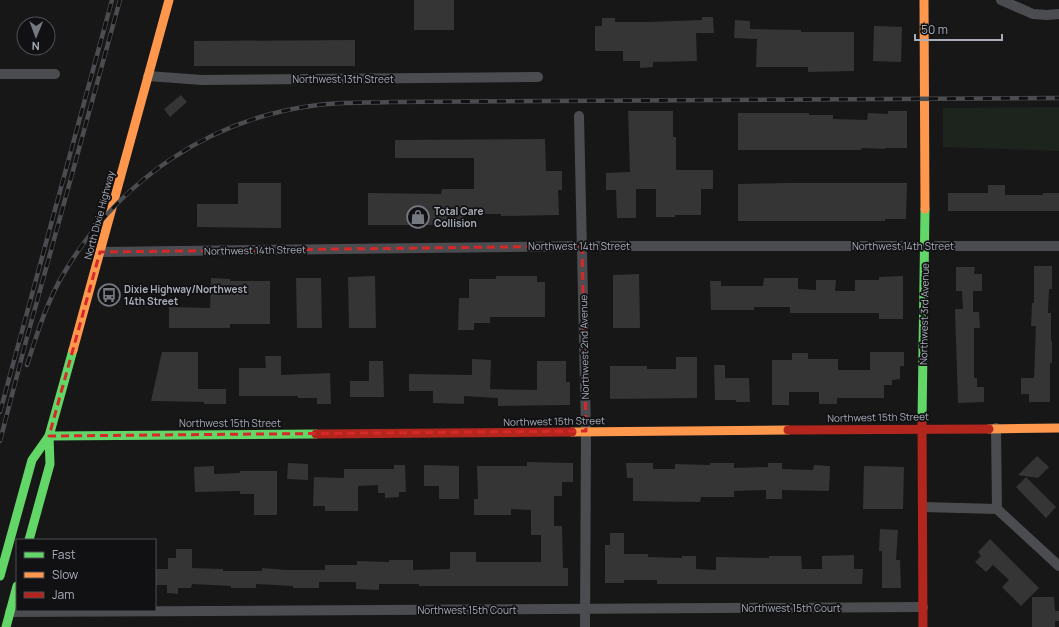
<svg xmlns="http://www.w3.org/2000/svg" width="1059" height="627" viewBox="0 0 1059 627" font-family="Manrope,sans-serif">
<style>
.green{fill:#1d241e}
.building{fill:#353536}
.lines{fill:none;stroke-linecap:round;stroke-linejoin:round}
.street{stroke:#4b4c50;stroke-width:10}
.fast{stroke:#63d668;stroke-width:9}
.slow{stroke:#ff974d;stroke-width:9}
.jam{stroke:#b3261e;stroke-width:9}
.rail-casing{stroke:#4b4c4f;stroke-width:4.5}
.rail{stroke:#111113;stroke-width:3;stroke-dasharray:9;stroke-linecap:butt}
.marked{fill:none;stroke:#d62828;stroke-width:3;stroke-dasharray:8 5;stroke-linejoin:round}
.labels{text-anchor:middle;stroke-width:3.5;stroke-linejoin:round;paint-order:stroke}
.street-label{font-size:10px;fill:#a8adb8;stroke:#111113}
.poi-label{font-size:10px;font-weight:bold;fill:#a8adb8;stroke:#111113;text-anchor:start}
</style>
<rect width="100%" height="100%" fill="#171717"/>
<path class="green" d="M1059 107V151L943 147V108Z"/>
<g class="building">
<rect x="414" y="0" width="40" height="30"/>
<path d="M702 17H713L714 33H696L697 61 653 62V67L640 68V61H623V51H595V26H602V18H615V22H649L702 20Z"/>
<path d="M735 20 750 21V29L801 30V32H854V71L808 72V67H756L757 39 734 38Z"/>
<path d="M874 26 902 27 901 62 873 61Z"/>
<path d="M355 40V66H194V41Z"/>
<path d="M181 95 187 102 170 117 164 109Z"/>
<path d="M628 111H673V137H676V170H713V189H701V215H675V217H656V189H636V218H617L616 190H606V173L630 172Z"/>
<path d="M888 111H907V148H885V149L862 148 861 150H738V113H809V115H833V119L867 120 868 113 888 114Z"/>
<path d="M545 139 546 171H562V190H558L559 215 501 216V214H464V225H368V193L441 194 442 189H474V158H395V140Z"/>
<path d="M238 183H281V228L197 227V204H238Z"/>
<path d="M790 183H907L906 219H885V221H738V184Z"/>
<path d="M988 185H1005V195H1043V193H1059V211H948V193H988Z"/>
<path d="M1034 266H1052V289H1049L1048 313H1051V341H1052V363H1050V402H1029V394H1021V378H1034L1036 326H1031L1032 303H1034Z"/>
<path d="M956 267H975L974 274H982V291H973V312H979L980 328H974V378H977V387H984V402L958 403 955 309H963L962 291H956Z"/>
<path d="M639 274 640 328H613V275Z"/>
<path d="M375 276 376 328H349L348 277Z"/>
<path d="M496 276H537V282H545V317H490V323H474V330H458L459 298H469V279H496Z"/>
<path d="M903 276V319H879V313H790V307H754V310H711L710 281H721V286H763L764 278H798V289L816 290V280H836L835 291H855V280H879V277Z"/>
<path d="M211 278 230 279V281H270V324H230V328H169V307L210 308Z"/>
<path d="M296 278H321L322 328H297Z"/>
<path d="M162 352H198V389H226V404H204V402L151 401Z"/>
<path d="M870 352H904V366H900V379L892 380V385H884V398H837V404H819V392H789V405H772V360H792V353H808V359H838V370H870Z"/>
<path d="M265 356H281V375L330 373 331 404H317V398H298V396H239V368H266Z"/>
<path d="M676 357H697V398L610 399V366H647V369H676Z"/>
<path d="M472 359 491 360 490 389 537 390V361H566V382H570V405L498 406V398L464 396V404L433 403V391H409V374L472 375Z"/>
<path d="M369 361H383L384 397H350V381H369Z"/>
<path d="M714 365H725V378H749L750 402H736V400H715Z"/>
<path d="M1037 456 1049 467 1038 478 1018 475Z"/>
<path d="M527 462 573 463V482H562V496H554V526H562L563 568H568V586H419V584H379V590L356 589V582H319V588H293V586L256 584V588H231V586L192 584 191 588H178V594L167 593V585H155V569H168V558H176V549H192V568L223 569V571H262V568L287 570H325V565H357V561L389 562V560H413V570L450 569V552H476V562H541V535H531V510L511 509V515H474V499H478L477 466H527Z"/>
<path d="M288 463 308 464V480L287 479Z"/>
<path d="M626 463H653V469H675V464L710 465V463H734V468L768 467V463H782V469L813 470 814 465 830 466 829 491 782 490V499H766V490L734 491V497H701L700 502 633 501V478H627Z"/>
<path d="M394 465H405L406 492H399V497L385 498V493H378V485L358 486V511H325V506H313L314 477 344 478V469H394Z"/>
<path d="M424 465 459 466V499H439V486H424Z"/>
<path d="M214 466V474L240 473V471H277V515H254V494H240V491L195 492 194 467Z"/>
<path d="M864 466 904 467 903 509H863Z"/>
<path d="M1026 477 1056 507 1046 518 1016 487Z"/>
<path d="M880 529 898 530 896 560H900L901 588H882V551H879Z"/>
<path d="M610 533H624V554H648V557L682 558V556H696V569L716 570V557L769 558V556H801L802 569H822V556L854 555V569H863L862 584H657V580H624V583H605V545H610Z"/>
<path d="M990 539 1039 588 1021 606 1002 587 1009 580 993 565 986 572 975 562 981 556 978 552Z"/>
<path d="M1032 597H1054L1055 611H1059V621H1055V627H1032Z"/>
</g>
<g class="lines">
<g class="street">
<path d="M1001 0 1033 14 1047 15 1059 14"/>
<path d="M0 74H55"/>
<path d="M148 76 202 80 538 77"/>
<path d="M579 116 586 431 585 627"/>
<path d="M100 252 582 246H1059"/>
<path d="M996 428 997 509"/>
<path d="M923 507 997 509 1059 566"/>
<path d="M10 612 923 607"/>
</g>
<g class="fast">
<path d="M922 421 925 209"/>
<path d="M49 436 316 434"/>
<path d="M29 540 50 464 49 436 73 350"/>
<path d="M0 576 32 460 49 436"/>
<path d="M6 627 17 586"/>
</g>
<g class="slow">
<path d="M924 0 925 209"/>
<path d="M73 350 169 0"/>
<path d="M989 429 1059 428"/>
<path d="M572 432 788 430"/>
</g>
<g class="jam">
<path d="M922 421 923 627"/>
<path d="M788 430 989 429"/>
<path d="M316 434 572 432"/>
</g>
<g class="rail-casing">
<g id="rail">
<path d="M27 365C37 334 47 301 64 273 119 180 210 118 318 105 341 102 366 103 390 102L1059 98"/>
<path d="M0 412 112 0"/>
<path d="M0 441 26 341 120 0"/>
</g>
</g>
<use href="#rail" class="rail"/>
</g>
<path class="marked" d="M582 246 586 431 49 436 100 252Z"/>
<defs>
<g id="shop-ring" transform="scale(1.15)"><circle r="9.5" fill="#111113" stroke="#757880" stroke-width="1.5"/><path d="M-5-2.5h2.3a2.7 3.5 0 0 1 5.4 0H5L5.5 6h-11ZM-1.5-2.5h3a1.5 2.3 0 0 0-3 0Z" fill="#757880"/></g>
<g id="bus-ring" transform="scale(1.15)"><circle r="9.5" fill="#111113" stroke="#757880" stroke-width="1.5"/><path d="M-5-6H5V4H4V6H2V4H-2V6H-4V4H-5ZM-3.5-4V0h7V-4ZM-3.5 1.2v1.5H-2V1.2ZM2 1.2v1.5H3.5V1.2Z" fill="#757880"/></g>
</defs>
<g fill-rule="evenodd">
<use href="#shop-ring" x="418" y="217"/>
<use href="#bus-ring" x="109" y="295"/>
</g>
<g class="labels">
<g class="street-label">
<text x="343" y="83">Northwest 13th Street</text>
<text transform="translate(99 215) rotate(-75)" y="4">North Dixie Highway</text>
<text x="579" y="250">Northwest 14th Street</text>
<text x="903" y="250">Northwest 14th Street</text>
<text transform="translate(255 250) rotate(-1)" y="4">Northwest 14th Street</text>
<text transform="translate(924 314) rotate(-89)" y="4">Northwest 3rd Avenue</text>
<text transform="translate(584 347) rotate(-91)" y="4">Northwest 2nd Avenue</text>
<text transform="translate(878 417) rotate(-1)" y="4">Northwest 15th Street</text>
<text transform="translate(554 421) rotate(-1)" y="4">Northwest 15th Street</text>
<text x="230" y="427">Northwest 15th Street</text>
<text x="791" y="612">Northwest 15th Court</text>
<text x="467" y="614">Northwest 15th Court</text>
</g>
<g class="poi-label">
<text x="434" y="215">Total Care<tspan x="434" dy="12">Collision</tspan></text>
<text x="124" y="293">Dixie Highway/Northwest<tspan x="124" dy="12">14th Street</tspan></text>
</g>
</g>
<rect x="16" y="539" width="140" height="72" fill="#111113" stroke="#4d4f55"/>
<rect x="24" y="552" width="20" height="6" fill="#63d668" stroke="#4d4f55"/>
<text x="52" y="559" font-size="12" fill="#a8adb8">Fast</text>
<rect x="24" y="572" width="20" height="6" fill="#ff974d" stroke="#4d4f55"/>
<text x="52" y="579" font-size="12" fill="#a8adb8">Slow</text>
<rect x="24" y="592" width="20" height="6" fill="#b3261e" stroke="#4d4f55"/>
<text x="52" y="599" font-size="12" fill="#a8adb8">Jam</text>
<g transform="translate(36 36) rotate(181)"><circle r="19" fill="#111113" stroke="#4d4f55"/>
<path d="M0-3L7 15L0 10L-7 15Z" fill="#757880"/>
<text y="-6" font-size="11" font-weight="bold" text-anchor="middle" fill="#a8adb8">N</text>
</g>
<path d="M915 34v6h87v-6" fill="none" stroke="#a8adb8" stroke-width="2"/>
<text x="921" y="34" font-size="12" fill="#a8adb8" stroke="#111113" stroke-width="3" paint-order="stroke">50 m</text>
</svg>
